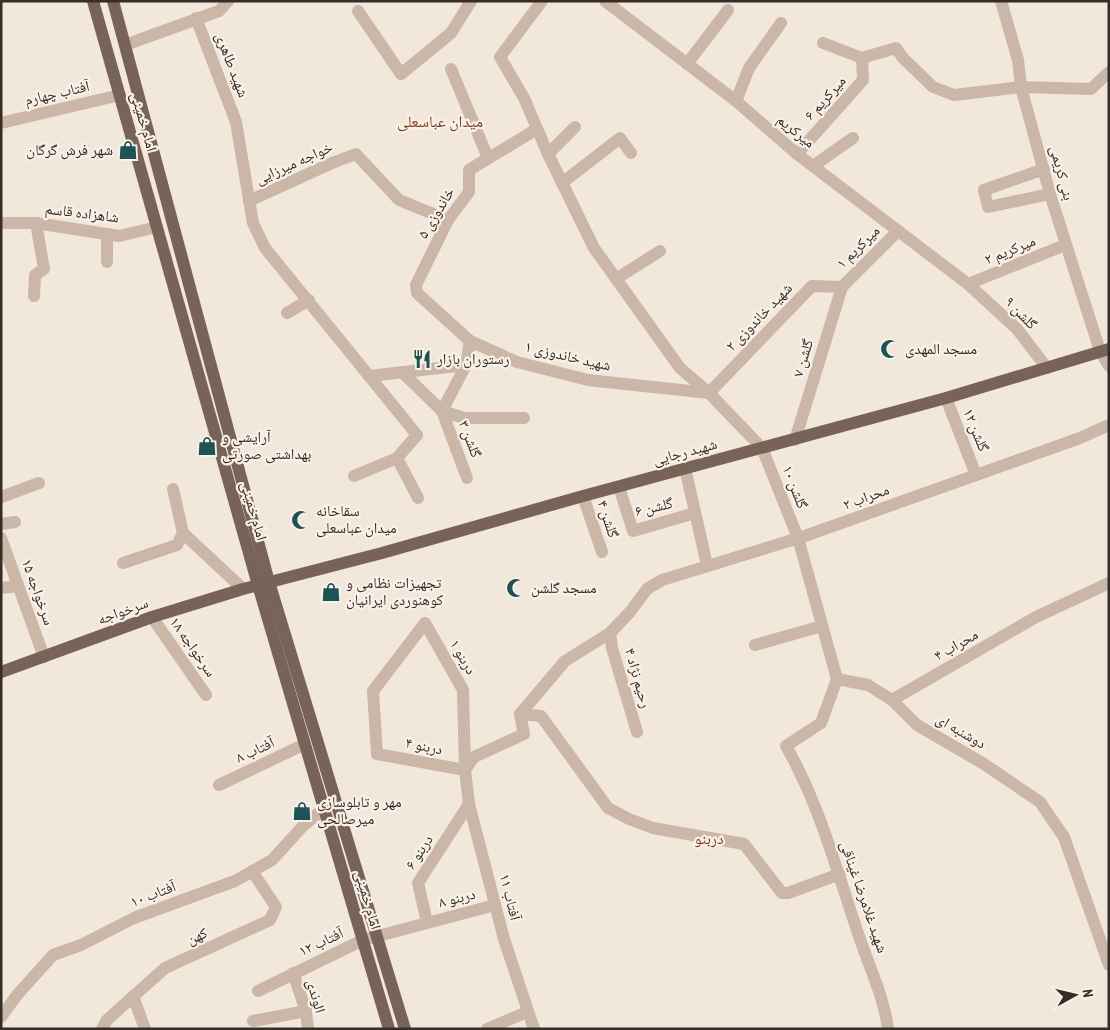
<svg xmlns="http://www.w3.org/2000/svg" width="1110" height="1030" viewBox="0 0 1110 1030" font-family="'PT Sans Narrow','Noto Naskh Arabic',sans-serif">
<style>
.lines{fill:none;stroke-linecap:round;stroke-linejoin:round}
.minor{stroke:#cab7a7;stroke-width:12}
.major{stroke:#786359;stroke-width:12}
.labels{text-anchor:middle;stroke-width:4.5;stroke-linejoin:round;paint-order:stroke}
.street-label{font-size:15px;fill:#362c28;stroke:#f9f1e7}
.poi-label{font-size:15px;fill:#362c28;stroke:#f9f1e7;text-anchor:start}
.neighbourhood-label{font-size:16px;fill:#853a21;stroke:#f9f1e7}
</style>
<rect width="100%" height="100%" fill="#f2e7db"/>
<g class="lines">
<g class="minor">
<path d="M542 1 500 57 524 98 548 154 594 248 680 368 709 393 762 448 798 538 837 679 868 685 892 700 917 725 984 764 1040 802 1064 837 1109 965"/>
<path d="M605 1 736 101 797 154 968 284 1017 329 1047 368"/>
<path d="M1001 1 1018 60 1021 87 1050 194 1100 351 1109 366"/>
<path d="M358 11 401 74 451 33 471 1"/>
<path d="M196 18 236 122 253 223 265 248 417 435 397 458 354 476"/>
<path d="M823 43 862 58 896 48 903 58 933 87 954 95 1021 87 1091 89 1109 72"/>
<path d="M125 45 219 11 228 1"/>
<path d="M687 64 728 10"/>
<path d="M451 69 488 158"/>
<path d="M736 101 749 68 781 23"/>
<path d="M1 123 120 95"/>
<path d="M537 129 469 170V192L448 220 416 285 417 293 470 341 517 362 588 380 709 393"/>
<path d="M548 154 575 127"/>
<path d="M797 154 863 80 862 58"/>
<path d="M813 166 853 138"/>
<path d="M1044 169 984 190 988 207 1050 194"/>
<path d="M562 183 620 138 631 153"/>
<path d="M249 201 332 163 356 154 399 200 448 220"/>
<path d="M1 223H36L119 236 157 227"/>
<path d="M107 262V234"/>
<path d="M616 279 660 251"/>
<path d="M968 284 1065 245"/>
<path d="M34 296 35 275 44 269 36 223"/>
<path d="M287 313 309 300"/>
<path d="M402 372 442 411 467 478"/>
<path d="M369 376 466 365"/>
<path d="M709 393 812 286 842 287"/>
<path d="M946 398 976 475"/>
<path d="M442 411 464 418H524"/>
<path d="M442 411 466 365 470 341"/>
<path d="M795 440 842 287 898 231"/>
<path d="M397 458 418 498"/>
<path d="M685 468 707 565"/>
<path d="M619 487 633 531 695 513"/>
<path d="M173 489 183 533 243 589"/>
<path d="M583 496 602 552"/>
<path d="M1 497 39 483"/>
<path d="M1 524 15 522"/>
<path d="M1 538 44 657"/>
<path d="M123 563 177 545 183 533"/>
<path d="M1 588 18 586"/>
<path d="M152 617 206 695"/>
<path d="M610 633 612 648 637 732"/>
<path d="M755 645 822 626"/>
<path d="M837 679 821 723 786 746C821 807 838 876 861 942 871 971 884 998 888 1029"/>
<path d="M892 700 1036 617 1109 583"/>
<path d="M520 714 565 661 610 633 630 612 647 589 662 580 802 537 1080 438 1109 425"/>
<path d="M520 714 541 716 608 808 629 819 653 828 744 844 782 893H788L840 874"/>
<path d="M465 770 377 754 373 691 425 623 463 690 465 770 469 804 504 939 534 1029"/>
<path d="M465 770 474 757 524 734 520 714"/>
<path d="M219 785 305 744"/>
<path d="M427 922 418 883 469 804"/>
<path d="M293 973 306 1011 308 1029"/>
<path d="M258 991 363 940 495 905"/>
<path d="M133 996 145 1029"/>
<path d="M1 1017 17 995 53 955 81 945 134 918 235 881 272 860 304 825 331 803"/>
<path d="M253 1021 306 1011"/>
<path d="M102 1029 107 1020 165 968 270 920 276 907 252 871"/>
<path d="M487 1029 527 1012"/>
</g>
<g class="major">
<path d="M93 1 258 585 389 1029"/>
<path d="M113 1 269 582 405 1029"/>
<path d="M1 672 152 617 243 589 382 553 583 496 946 398 1109 349"/>
</g>
</g>
<defs>
<g id="shop-bare" transform="scale(1.5)"><path d="M-5-2.5h2.3a2.7 3.5 0 0 1 5.4 0H5L5.5 6h-11ZM-1.5-2.5h3a1.5 2.3 0 0 0-3 0Z" fill="#1d5357" stroke="#f9f1e7" stroke-width="2.5" paint-order="stroke"/></g>
<g id="mosque-bare" transform="scale(1.5)"><path d="M3.5-4.9A6 6 0 1 0 3.5 4.9A5 5 0 1 1 3.5-4.9Z" fill="#1d5357" stroke="#f9f1e7" stroke-width="2.5" paint-order="stroke"/></g>
<g id="restaurant-bare" transform="scale(1.5)"><path d="M-5-6h1v4h1v-4h1v4h1v-4h1v5L-1.5 .5V6h-2V.5L-5-1ZM5-6V6H3V1.5H1.5Q1.5-4 5-6Z" fill="#1d5357" stroke="#f9f1e7" stroke-width="2.5" paint-order="stroke"/></g>
</defs>
<g fill-rule="evenodd">
<use href="#shop-bare" x="128" y="150"/>
<use href="#mosque-bare" x="890" y="349"/>
<use href="#restaurant-bare" x="422" y="359"/>
<use href="#shop-bare" x="207" y="446"/>
<use href="#mosque-bare" x="301" y="520"/>
<use href="#mosque-bare" x="516" y="588"/>
<use href="#shop-bare" x="331" y="592"/>
<use href="#shop-bare" x="302" y="811"/>
</g>
<g class="labels">
<g class="street-label">
<text transform="translate(232 65) rotate(69)" y="5">شهید طاهری</text>
<text transform="translate(57 93) rotate(-13)" y="5">آفتاب چهارم</text>
<text transform="translate(825 98) rotate(-48)" y="5">میرکریم ۶</text>
<text transform="translate(144 122) rotate(74)" y="5">امام خمینی</text>
<text transform="translate(796 131) rotate(39)" y="5">میرکریم</text>
<text transform="translate(294 163) rotate(-24)" y="5">خواجه میرزایی</text>
<text transform="translate(1062 173) rotate(75)" y="5">بنی کریمی</text>
<text transform="translate(82 213) rotate(7)" y="5">شاهزاده قاسم</text>
<text transform="translate(436 213) rotate(-59)" y="5">خاندوزی ۵</text>
<text transform="translate(858 247) rotate(-45)" y="5">۱ میرکریم</text>
<text transform="translate(1010 250) rotate(-22)" y="5">۲ میرکریم</text>
<text transform="translate(1021 313) rotate(46)" y="5">۹ گلشن</text>
<text transform="translate(759 317) rotate(-46)" y="5">۲ شهید خاندوزی</text>
<text transform="translate(568 356) rotate(13)" y="5">۱ شهید خاندوزی</text>
<text transform="translate(803 358) rotate(-73)" y="5">۷ گلشن</text>
<text transform="translate(976 430) rotate(68)" y="5">۱۲ گلشن</text>
<text transform="translate(470 439) rotate(69)" y="5">۳ گلشن</text>
<text transform="translate(685 452) rotate(-15)" y="5">شهید رجایی</text>
<text transform="translate(795 487) rotate(69)" y="5">۱۰ گلشن</text>
<text transform="translate(866 497) rotate(-20)" y="5">۲ محراب</text>
<text transform="translate(654 507) rotate(-13)" y="5">۶ گلشن</text>
<text transform="translate(254 511) rotate(74)" y="5">امام خمینی</text>
<text transform="translate(608 519) rotate(72)" y="5">۴ گلشن</text>
<text transform="translate(38 592) rotate(70)" y="5">سرخواجه ۱۵</text>
<text transform="translate(123 611) rotate(-20)" y="5">سرخواجه</text>
<text transform="translate(956 645) rotate(-30)" y="5">۴ محراب</text>
<text transform="translate(193 647) rotate(55)" y="5">۱۸ سرخواجه</text>
<text transform="translate(463 657) rotate(60)" y="5">دربنو ۱</text>
<text transform="translate(638 678) rotate(74)" y="5">رحیم نژاد ۴</text>
<text transform="translate(961 731) rotate(30)" y="5">دوشنبه ای</text>
<text transform="translate(424 746) rotate(11)" y="5">۴ دربنو</text>
<text transform="translate(255 750) rotate(-25)" y="5">آفتاب ۸</text>
<text transform="translate(419 852) rotate(-57)" y="5">۶ دربنو</text>
<text transform="translate(153 894) rotate(-21)" y="5">۱۰ آفتاب</text>
<text transform="translate(510 897) rotate(76)" y="5">آفتاب ۱۱</text>
<text transform="translate(864 897) rotate(71)" y="5">شهید غلامرضا غیناقی</text>
<text transform="translate(457 898) rotate(-14)" y="5">۸ دربنو</text>
<text transform="translate(368 900) rotate(74)" y="5">امام خمینی</text>
<text transform="translate(197 936) rotate(-24)" y="5">کهن</text>
<text transform="translate(321 942) rotate(-25)" y="5">آفتاب ۱۲</text>
<text transform="translate(316 996) rotate(74)" y="5">الوندی</text>
</g>
<g class="poi-label">
<text x="113" y="155" text-anchor="end">شهر فرش گرگان</text>
<text x="905" y="354">مسجد المهدی</text>
<text x="437" y="364">رستوران بازار</text>
<text x="222" y="442">آرایشی و<tspan x="222" dy="17">بهداشتی صورتی</tspan></text>
<text x="316" y="516">سقاخانه<tspan x="316" dy="17">میدان عباسعلی</tspan></text>
<text x="346" y="588">تجهیزات نظامی و<tspan x="346" dy="17">کوهنوردی ایرانیان</tspan></text>
<text x="531" y="593">مسجد گلشن</text>
<text x="317" y="807">مهر و تابلوسازی<tspan x="317" dy="17">میرصالحی</tspan></text>
</g>
<g class="neighbourhood-label">
<text x="440" y="127">میدان عباسعلی</text>
<text x="709" y="844">دربنو</text>
</g>
</g>
<rect width="1110" height="1030" fill="none" stroke="#362c28" stroke-width="5"/>
<g transform="translate(1075 995) rotate(82)" stroke="#f9f1e7" stroke-width="4" paint-order="stroke">
<path d="M0-4L9 19L0 12L-9 19Z" fill="#362c28"/>
<text y="-8" font-size="14" font-weight="bold" text-anchor="middle" fill="#362c28">N</text>
</g>
</svg>
